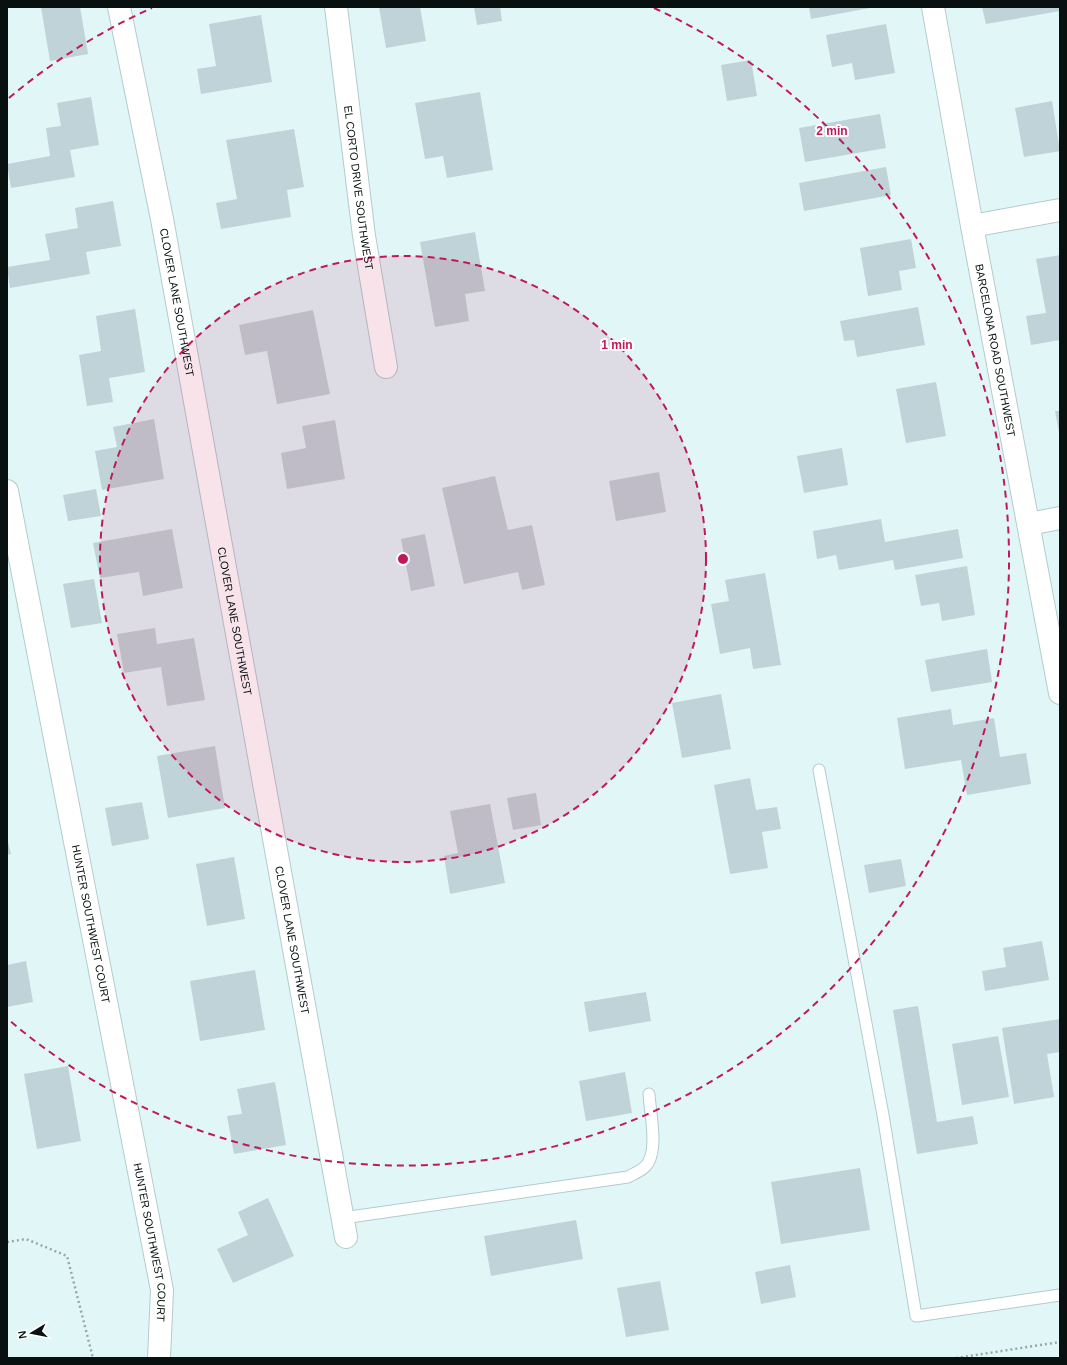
<svg xmlns="http://www.w3.org/2000/svg" width="1067" height="1365" viewBox="0 0 1067 1365" font-family="Helvetica,sans-serif">
<style>
.building{fill:#bfd3d8}
.lines{fill:none;stroke-linecap:round;stroke-linejoin:round}
.lane-casing{stroke:#b5cbca;stroke-width:13}
.street-casing{stroke:#b5cbca;stroke-width:24}
.secondary-casing{stroke:#b5cbca;stroke-width:24}
.path{stroke:#96a8a8;stroke-width:2.5;stroke-dasharray:2 3;stroke-linecap:butt}
.lane{stroke:#fff;stroke-width:11}
.street{stroke:#fff;stroke-width:22}
.secondary{stroke:#fff;stroke-width:22}
.ring{fill:none;stroke:#c2185b;stroke-width:2;stroke-dasharray:7 5}
.labels{text-anchor:middle;stroke-width:4;stroke-linejoin:round;paint-order:stroke}
.street-label{font-size:11px;fill:#081010;stroke:#fff}
.centre{fill:#c2185b;stroke:#fff;stroke-width:2}
.ring-label{font-size:12px;text-anchor:middle;font-weight:bold;fill:#c2185b;stroke:#fff;stroke-width:4;stroke-linejoin:round;paint-order:stroke}
</style>
<rect width="100%" height="100%" fill="#e1f7f7"/>
<g class="building">
<path d="M41 7H80L88 54 50 61Z"/>
<path d="M379 7H420L426 41 386 48Z"/>
<path d="M474 7H500L502 21 477 25Z"/>
<path d="M809 7H870V8L811 19Z"/>
<path d="M982 7H1060V11L986 24Z"/>
<path d="M261 15 272 82 201 94 197 69 216 66 209 24Z"/>
<path d="M886 24 895 73 855 80 852 63 832 67 826 35Z"/>
<path d="M751 60 757 96 727 101 721 65Z"/>
<path d="M480 92 493 170 447 178 443 156 425 159 415 103Z"/>
<path d="M91 97 99 145 70 150 75 177 11 188 7 164 50 156 46 128 61 126 57 103Z"/>
<path d="M1052 101 1060 151 1024 157 1015 108Z"/>
<path d="M880 114 886 148 805 162 799 128Z"/>
<path d="M294 129 304 187 287 190 291 217 221 229 216 203 237 199 226 140Z"/>
<path d="M886 167 891 195 804 211 799 183Z"/>
<path d="M113 201 121 246 86 252 90 274 10 288 7 267 50 260 45 234 78 228 75 208Z"/>
<path d="M475 232 485 291 465 294 469 321 435 327 420 242Z"/>
<path d="M911 239 916 268 899 271 902 290 868 296 860 248Z"/>
<path d="M1060 255V340L1031 345 1026 316 1046 313 1036 259Z"/>
<path d="M918 307 925 345 857 357 854 340 844 341 840 321Z"/>
<path d="M135 309 145 372 109 378 113 402 87 406 79 355 101 351 96 316Z"/>
<path d="M313 310 330 394 277 404 267 351 245 355 239 325Z"/>
<path d="M936 382 946 436 906 443 896 389Z"/>
<path d="M1055 411H1060V432H1059Z"/>
<path d="M154 419 164 479 102 490 95 451 117 447 113 427Z"/>
<path d="M335 420 345 479 287 489 281 453 306 448 302 426Z"/>
<path d="M842 448 848 485 804 493 797 456Z"/>
<path d="M659 472 666 512 616 521 609 481Z"/>
<path d="M495 476 508 530 532 525 545 585 522 590 518 572 464 584 442 488Z"/>
<path d="M96 489 101 516 68 521 63 495Z"/>
<path d="M881 519 885 542 958 529 963 558 895 570 893 560 839 570 836 555 817 559 813 531Z"/>
<path d="M172 529 183 588 143 596 139 572 100 578 93 543Z"/>
<path d="M425 534 435 586 411 591 401 539Z"/>
<path d="M967 566 975 615 942 621 939 603 921 606 915 575Z"/>
<path d="M765 573 781 665 753 669 750 648 720 654 711 604 729 601 725 580Z"/>
<path d="M94 579 102 623 71 628 63 584Z"/>
<path d="M155 628 157 644 194 638 205 700 167 706 161 667 124 673 117 634Z"/>
<path d="M987 649 992 682 931 692 925 660Z"/>
<path d="M721 694 731 749 682 758 672 703Z"/>
<path d="M951 709 953 725 994 718 1000 757 1026 753 1031 784 967 795 961 760 905 769 897 718Z"/>
<path d="M215 746 225 808 168 818 157 756Z"/>
<path d="M750 778 756 810 777 807 781 829 762 832 768 868 730 874 714 785Z"/>
<path d="M536 793 541 825 513 830 507 798Z"/>
<path d="M142 802 149 839 112 846 105 808Z"/>
<path d="M490 804 505 883 450 894 444 856 458 853 450 811Z"/>
<path d="M7 838 11 854 7 855Z"/>
<path d="M234 857 245 919 207 926 196 864Z"/>
<path d="M901 859 906 886 869 893 864 865Z"/>
<path d="M1042 941 1049 980 985 991 982 971 1006 967 1003 948Z"/>
<path d="M26 961 33 1002 7 1007V965Z"/>
<path d="M255 970 265 1030 200 1041 190 981Z"/>
<path d="M646 992 651 1021 589 1032 584 1002Z"/>
<path d="M918 1006 937 1122 973 1116 978 1144 917 1154 893 1010Z"/>
<path d="M1060 1019V1052L1047 1054 1054 1097 1014 1104 1002 1028Z"/>
<path d="M998 1036 1009 1097 962 1105 952 1044Z"/>
<path d="M68 1066 81 1141 37 1149 24 1074Z"/>
<path d="M625 1072 632 1113 586 1121 579 1081Z"/>
<path d="M275 1082 286 1145 234 1154 227 1116 242 1114 237 1089Z"/>
<path d="M860 1168 870 1230 781 1244 771 1182Z"/>
<path d="M268 1198 294 1256 233 1283 217 1249 248 1235 238 1212Z"/>
<path d="M576 1220 583 1259 491 1276 484 1236Z"/>
<path d="M790 1265 796 1297 761 1304 755 1272Z"/>
<path d="M660 1281 669 1330 626 1337 617 1288Z"/>
</g>
<g class="lines">
<g class="lane-casing">
<g id="lane">
<path d="M819 770 883 1115 916 1316 1060 1295"/>
<path d="M343 1218 628 1177C635 1173 644 1170 648 1163 658 1147 650 1112 649 1094"/>
</g>
</g>
<g class="street-casing">
<g id="street">
<path id="s1" d="M119 7 162 219 346 1237"/>
<path id="s2" d="M336 7 364 236 386 367"/>
<path d="M972 226 1060 210"/>
<path id="s3" d="M7 491 162 1290 159 1358"/>
<path d="M1029 524 1060 518"/>
</g>
</g>
<g class="secondary-casing">
<g id="secondary">
<path id="s4" d="M933 7 972 226 1060 693"/>
</g>
</g>
<g class="path">
<path d="M7 1242 26 1239 67 1256 93 1358"/>
<path d="M956 1358 1060 1342"/>
</g>
<use href="#lane" class="lane"/>
<use href="#street" class="street"/>
<use href="#secondary" class="secondary"/>
</g>
<circle cx="403" cy="559" r="303" fill="#c2185b" fill-opacity=".12"/>
<g class="ring">
<circle cx="403" cy="559" r="303"/>
<path d="M9 98A606 606 0 0 1 152 8M654 8A606 606 0 1 1 9 1020"/>
</g>
<g class="labels">
<g class="street-label">
<text dy="4" stroke="none"><textPath href="#s2" startOffset="182">EL CORTO DRIVE SOUTHWEST</textPath></text>
<text dy="4" stroke="none"><textPath href="#s1" startOffset="301">CLOVER LANE SOUTHWEST</textPath></text>
<text dy="4" stroke="none"><textPath href="#s4" startOffset="349">BARCELONA ROAD SOUTHWEST</textPath></text>
<text dy="4" stroke="none"><textPath href="#s1" startOffset="625">CLOVER LANE SOUTHWEST</textPath></text>
<text dy="4" stroke="none"><textPath href="#s3" startOffset="441">HUNTER SOUTHWEST COURT</textPath></text>
<text dy="4" stroke="none"><textPath href="#s1" startOffset="949">CLOVER LANE SOUTHWEST</textPath></text>
<text dy="4" stroke="none"><textPath href="#s3" startOffset="765">HUNTER SOUTHWEST COURT</textPath></text>
</g>
</g>
<circle cx="403" cy="559" r="6" class="centre"/>
<g class="ring-label">
<text x="832" y="135">2 min</text>
<text x="617" y="349">1 min</text>
</g>
<rect width="1067" height="1365" fill="none" stroke="#081010" stroke-width="16"/>
<g transform="translate(32 1333) rotate(260)" stroke="#ffffff" stroke-width="3" paint-order="stroke">
<path d="M0-3L7 15L0 10L-7 15Z" fill="#081010"/>
<text y="-6" font-size="11" font-weight="bold" text-anchor="middle" fill="#081010">N</text>
</g>
</svg>
